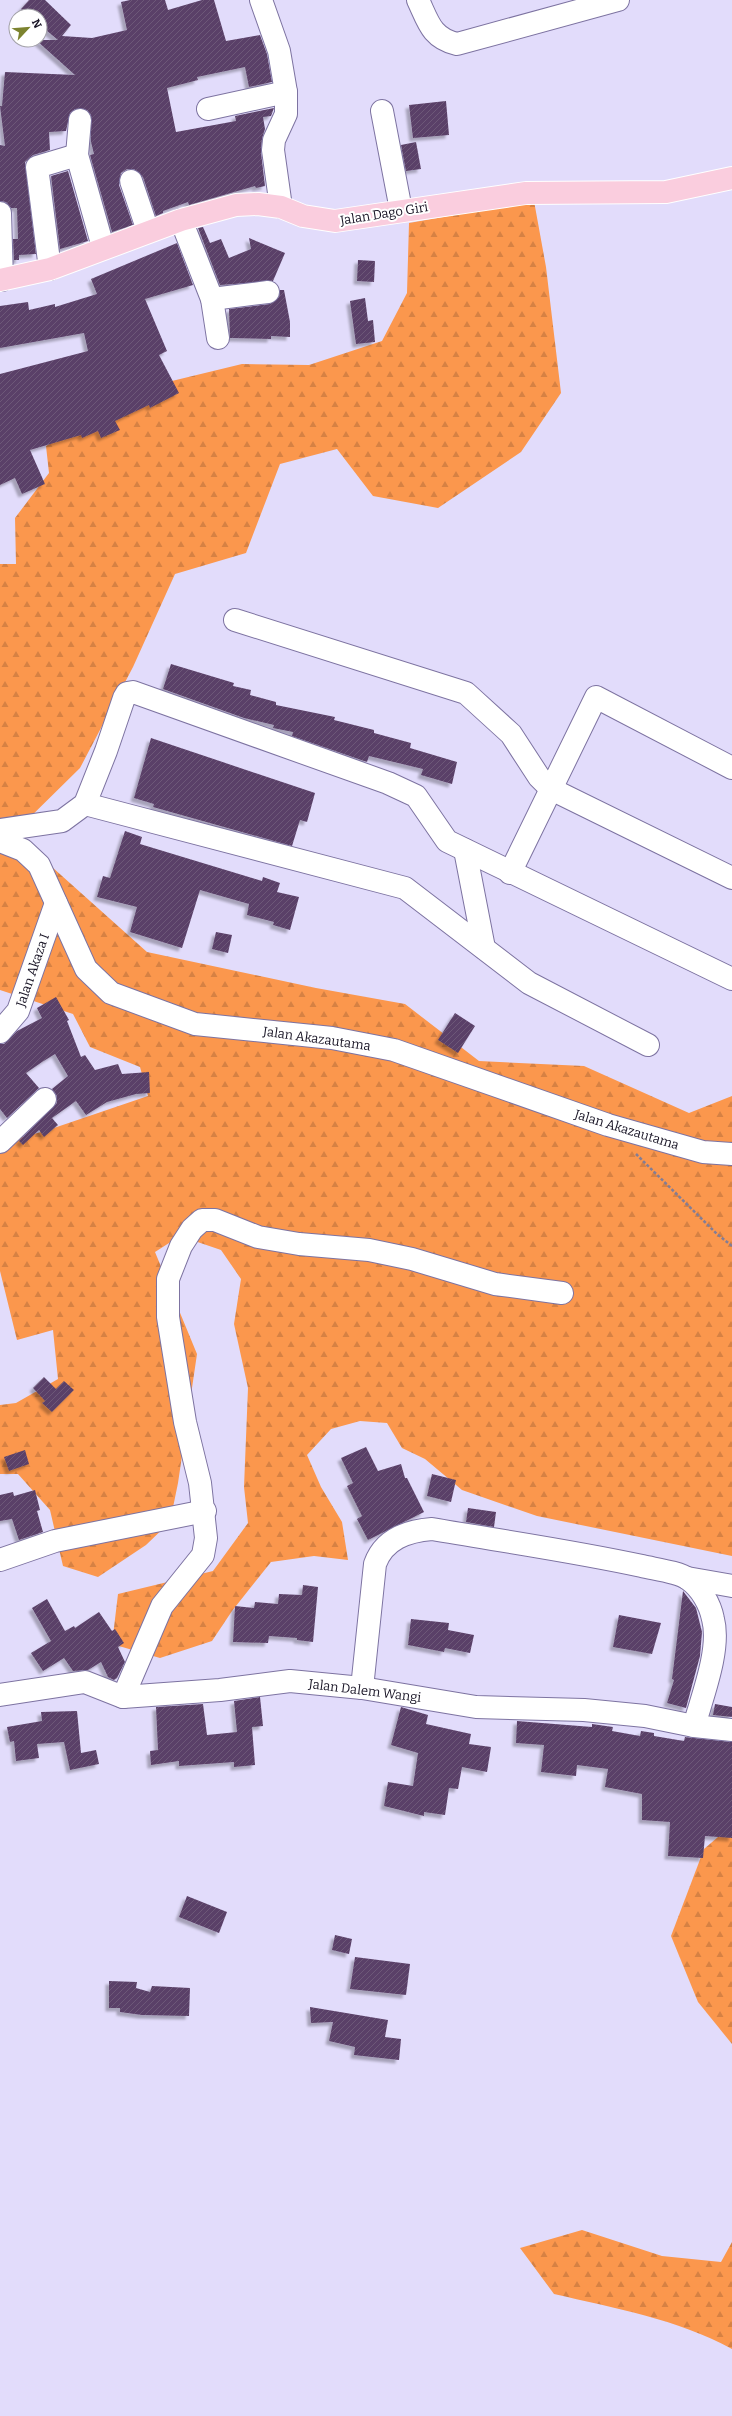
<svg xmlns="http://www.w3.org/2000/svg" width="732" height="2416" viewBox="0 0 732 2416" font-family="Bitter,serif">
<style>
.forest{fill:url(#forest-firs)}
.building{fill:url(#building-hatch);filter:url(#shadow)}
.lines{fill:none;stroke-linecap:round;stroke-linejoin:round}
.minor-casing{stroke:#7d73a1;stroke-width:24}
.major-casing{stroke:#fff;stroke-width:24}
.path{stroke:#827d96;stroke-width:2.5;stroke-dasharray:3 2;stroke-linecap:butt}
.minor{stroke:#fff;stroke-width:22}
.major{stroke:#facdde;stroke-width:22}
.labels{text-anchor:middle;stroke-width:4;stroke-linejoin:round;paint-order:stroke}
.street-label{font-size:13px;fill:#171324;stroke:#fff}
</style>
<defs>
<pattern id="forest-firs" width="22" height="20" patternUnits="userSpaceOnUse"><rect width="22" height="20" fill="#fb974d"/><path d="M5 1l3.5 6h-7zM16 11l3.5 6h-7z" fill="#d68143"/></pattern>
<pattern id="building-hatch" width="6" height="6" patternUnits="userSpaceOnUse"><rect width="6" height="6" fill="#5a4067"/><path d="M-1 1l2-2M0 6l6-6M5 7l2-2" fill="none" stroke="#6d5878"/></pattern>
<filter id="shadow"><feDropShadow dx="-3.5" dy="3.5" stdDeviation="1" flood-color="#0004"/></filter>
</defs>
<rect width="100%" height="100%" fill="#e2dcfb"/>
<g class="forest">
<path d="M534 201 546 267 561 393 521 452 438 508 373 496 337 449 280 464 246 553 175 574 133 667 80 768 14 833 147 952 316 988 405 1004 479 1061 584 1066 689 1113 732 1096V1556L537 1516 462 1490 425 1459 402 1448 387 1423 360 1421 331 1429 307 1455 321 1487 342 1522 348 1560 314 1556 271 1562 232 1611 212 1641 160 1658 112 1644 118 1594 213 1571 248 1523 244 1487 248 1388 234 1324 241 1279 221 1250 180 1236 155 1252 197 1354 178 1483 170 1522 146 1545 98 1577 63 1566 50 1510 18 1474H0V1405L16 1403 58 1379 53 1330 17 1340 0 1271V1150L9 1141 48 1130 148 1096 140 1067 90 1047 73 1014 0 990V564H16L15 518 49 473 46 446 143 388 242 364 309 365 382 341 407 293 409 223Z"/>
<path d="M732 1825V2044L698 2002 671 1936 704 1849Z"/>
<path d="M582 2230 662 2256 721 2262 732 2242V2349C677 2319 614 2308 554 2294L520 2248Z"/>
</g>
<g class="building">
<path d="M29 0H45L71 25 62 36 92 38 127 30 121 2 130 0H165L168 10 202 0H214L226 41 260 35 267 54 272 82 249 87 245 67 197 77 198 80 167 88 176 132 236 121 235 116 274 108 271 116 263 117 265 129 262 139 261 152 265 186 256 188 255 186 189 205 188 202 163 211V213L156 216 143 177 134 169H127L121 173 119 185 133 225 112 232 90 155 94 154 91 142V115L87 110 75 109 70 113 66 131 49 132 50 150 33 155 25 162 36 254 19 255V260H14L13 239H18L17 208H11L6 202 0 201V145L5 146 0 106H2L5 72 75 75 36 40H58L40 25V16H29L21 9Z"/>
<path d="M446 101 449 135 413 138 409 105Z"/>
<path d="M416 142 421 169 406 171 401 145Z"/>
<path d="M68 171 88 241 60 249 51 176Z"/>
<path d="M203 227 210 243 221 239 229 258 251 249 249 238 285 253 273 281 220 285 198 228Z"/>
<path d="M177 243 193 285 145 299 167 351 159 355 179 393 150 408 149 405 115 421 120 430 101 438 98 431 82 438 81 435 30 450 45 484 22 494 15 478 0 485V374L88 351 84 333 0 348V306L28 302 29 310 55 304V307L97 294 91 279Z"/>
<path d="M358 260 375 261 374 282 357 281Z"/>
<path d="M280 290H284L290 322V337L271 336V339L230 338 229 309 270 304 279 297Z"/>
<path d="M365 298 368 321 373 320 375 342 356 344 350 301Z"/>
<path d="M171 664 234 683 233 686 251 690 250 695 276 702V705L335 717 334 720 374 730V733L411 743 410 748 457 762 452 784 421 775 423 769 369 756 367 762 292 736 293 732 273 728 274 725 244 718 163 689Z"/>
<path d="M151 738 315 793 307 822 300 820 292 846 153 807 154 804 134 798Z"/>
<path d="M125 831 142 837 140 844 262 881 263 877 280 883 277 892 299 897 290 930 273 925 274 922 247 915 249 904 200 890 182 948 130 932 137 907 97 897 103 876 110 878Z"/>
<path d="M216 932 232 935 228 953 212 949Z"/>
<path d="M56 997 69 1020 67 1021 81 1057 85 1055 95 1070 118 1064 122 1074 149 1072 150 1093 136 1094 107 1102 86 1115 76 1101 52 1118 58 1125 44 1137 39 1130 23 1145 19 1141 57 1103V1096L52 1089 68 1076 55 1054 42 1062 26 1073 39 1088 7 1118 0 1109V1044H4L17 1031 42 1018 37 1008Z"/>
<path d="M455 1013 475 1026 458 1053 438 1040Z"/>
<path d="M44 1377 56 1389 64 1381 74 1390 52 1412 42 1403 45 1401 33 1388Z"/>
<path d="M366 1447 378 1471 401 1464 405 1478H407L424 1512 368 1540 357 1519 362 1516 347 1486 353 1483 341 1458Z"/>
<path d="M25 1450 29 1464 9 1471 4 1457Z"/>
<path d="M432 1474 456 1480 451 1502 427 1496Z"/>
<path d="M35 1490 40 1510 37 1511 43 1532 19 1540 12 1519 0 1521V1495L13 1492 14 1496Z"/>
<path d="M468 1508 496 1512 494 1527 466 1522Z"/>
<path d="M303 1585 318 1587 313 1642 297 1640V1638L269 1636 268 1643 233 1642 235 1606 254 1608 255 1602 278 1604 279 1594 302 1595Z"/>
<path d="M683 1591 696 1608 702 1632 700 1656 686 1708 667 1703 674 1680 672 1679Z"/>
<path d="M47 1599 65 1631 74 1626 75 1628 99 1612 112 1631 115 1629 124 1643 118 1647 125 1662 117 1678 114 1680 108 1677 101 1662 88 1670 73 1671 64 1658 43 1671 31 1653 51 1641 32 1608Z"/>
<path d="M619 1615 661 1623 652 1654 613 1647Z"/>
<path d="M411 1619 449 1623 448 1630 474 1635 470 1653 445 1648 444 1652 408 1645Z"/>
<path d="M260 1697 263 1726 252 1727 255 1765 234 1767V1762L179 1766V1761L151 1765 150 1751 158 1750 156 1707 203 1704 207 1735 237 1732 234 1701Z"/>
<path d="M715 1704 732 1707V1717L713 1715Z"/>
<path d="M401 1707 428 1715 426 1724 471 1734 469 1744 491 1747 487 1772 462 1767 458 1789 449 1788 445 1815 424 1812V1816L384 1806 388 1782 413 1786 418 1753 391 1745Z"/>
<path d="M77 1711 81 1753 96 1750 99 1764 70 1770 64 1742 37 1744 39 1758 16 1761 14 1741 10 1742 7 1727 42 1721 41 1712Z"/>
<path d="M517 1721 592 1727V1724L613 1727 612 1731 640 1736 641 1731 654 1733V1736L684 1741 685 1737 732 1742V1838L705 1836 703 1858 668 1856 670 1822 642 1820V1794L605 1787 608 1769 577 1765 576 1776 541 1772 544 1745 516 1743Z"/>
<path d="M187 1896 227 1912 219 1933 179 1917Z"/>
<path d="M335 1935 352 1939 349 1954 332 1950Z"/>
<path d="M355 1957 410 1964 406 1995 350 1989Z"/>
<path d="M109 1981 137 1982 136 1988 150 1992 152 1986 190 1988 189 2016 142 2015 120 2012V2008H109Z"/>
<path d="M310 2007 388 2020 385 2037 401 2039 399 2060 354 2055 355 2047 329 2041 333 2022 311 2023Z"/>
</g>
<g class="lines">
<g class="minor-casing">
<g id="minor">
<path d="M261 0 279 51 286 92"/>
<path d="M418 0C428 21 431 38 457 44L618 0"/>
<path d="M208 109 286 92V114L274 140 273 150 281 207"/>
<path d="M382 111 401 210"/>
<path d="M80 120 77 155 103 247"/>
<path d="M131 181 148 231"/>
<path d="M0 213 2 280"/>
<path d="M181 220 212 299 218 338"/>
<path d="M50 269 37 167 77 155"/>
<path d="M212 299 268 292"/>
<path d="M235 620 466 693 511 734 539 777 551 789 732 878"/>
<path d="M85 804 405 888 529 983 648 1045"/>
<path d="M0 830 62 821 85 804 106 751 124 698 127 693 133 692 388 783 416 796 447 841 732 979"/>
<path d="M0 841 23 850 39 865 86 969 111 993 195 1024 332 1038 394 1050 608 1125 703 1152 732 1154"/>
<path d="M465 850 484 948"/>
<path d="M510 873 596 697 732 768"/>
<path d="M0 1032 18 1011 56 903"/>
<path d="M0 1142 45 1099"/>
<path d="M0 1560 55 1541 205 1511"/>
<path d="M687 1578 732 1586"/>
<path d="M362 1688 375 1564C384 1539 407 1531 432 1529 502 1541 573 1551 642 1566 654 1569 679 1572 688 1579 701 1588 710 1604 713 1619 721 1649 702 1697 694 1726"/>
<path d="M0 1695 85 1682 123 1697 220 1690 290 1681 362 1688 476 1707 584 1710 645 1716 694 1726 732 1730"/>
<path d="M123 1697 162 1606 203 1555 206 1538 200 1483 185 1422 168 1317V1279L181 1246 192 1229 202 1220H215L258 1237 299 1244 369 1250 412 1259 495 1284 562 1293"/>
</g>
</g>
<g class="major-casing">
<path id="major" d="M0 280 50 269 181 220 236 205 258 204 281 207 303 216 335 221 526 193 666 192 732 178"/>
</g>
<path class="path" d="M636 1154 717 1234 732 1246"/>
<use href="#minor" class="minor"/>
<use href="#major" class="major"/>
</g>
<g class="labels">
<g class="street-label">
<text transform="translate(384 213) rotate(-9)" y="5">Jalan Dago Giri</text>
<text transform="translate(32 970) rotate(-71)" y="5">Jalan Akaza I</text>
<text transform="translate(317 1038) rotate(8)" y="5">Jalan Akazautama</text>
<text transform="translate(627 1129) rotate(17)" y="5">Jalan Akazautama</text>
<text transform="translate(365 1690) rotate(7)" y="5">Jalan Dalem Wangi</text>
</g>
</g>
<g transform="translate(28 28) rotate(64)"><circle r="19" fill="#ffffff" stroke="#a2a1a7"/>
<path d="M0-3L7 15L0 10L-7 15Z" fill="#7c832f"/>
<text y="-6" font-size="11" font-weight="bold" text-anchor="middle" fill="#171324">N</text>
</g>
</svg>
